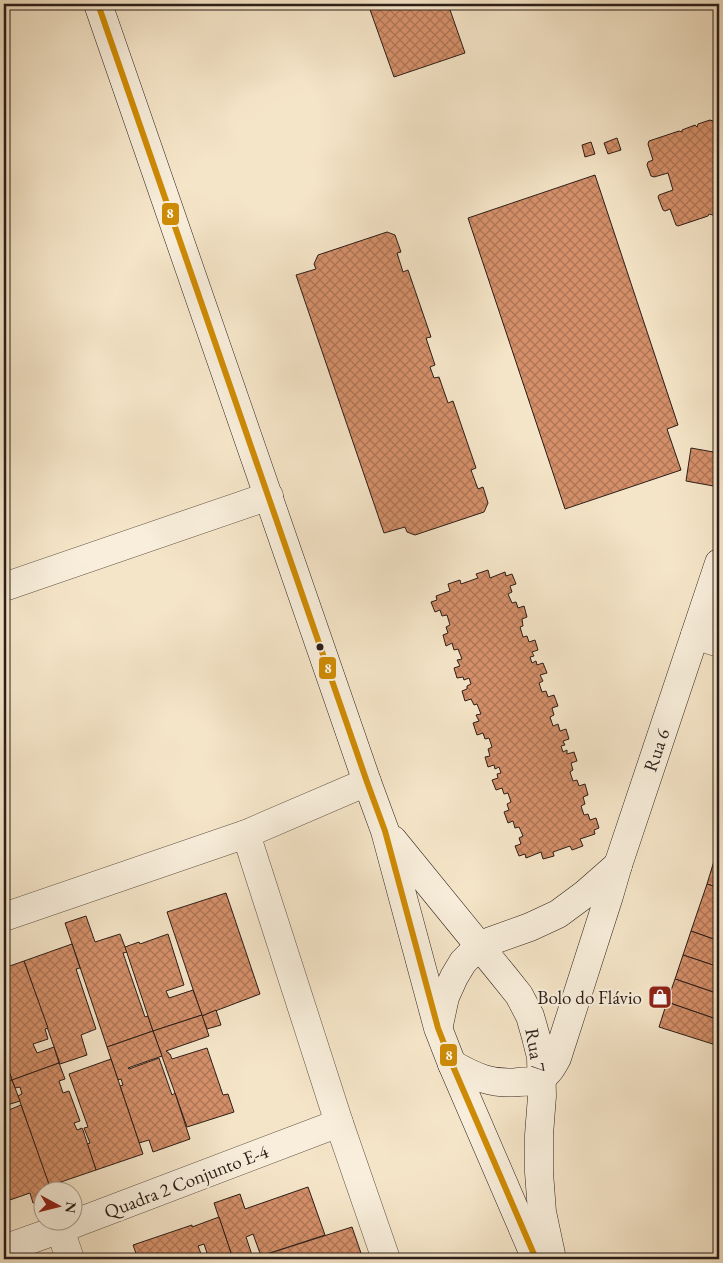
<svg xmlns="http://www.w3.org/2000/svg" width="723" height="1263" viewBox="0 0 723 1263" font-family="'EB Garamond',serif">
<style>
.building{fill:url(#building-cross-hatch);stroke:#2b1e19}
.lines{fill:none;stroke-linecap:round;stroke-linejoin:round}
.street-casing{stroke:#5e5045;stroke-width:29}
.secondary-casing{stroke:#2b1e19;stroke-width:29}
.street{stroke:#f8eedb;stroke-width:28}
.secondary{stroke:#f8eedb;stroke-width:28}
.bus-1-casing{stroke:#f8eedb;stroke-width:10}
.bus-1{stroke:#ce8b05;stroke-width:6}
.bus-dot{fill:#2b1e19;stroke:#f8eedb;stroke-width:2}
.labels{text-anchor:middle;stroke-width:4.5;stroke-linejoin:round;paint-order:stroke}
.street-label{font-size:19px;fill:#2b1e19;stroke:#f8eedb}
.poi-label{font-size:19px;fill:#2b1e19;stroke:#f8eedb;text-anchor:end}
.line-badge{stroke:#f8eedb;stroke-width:2}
.badge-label{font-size:14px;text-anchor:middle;font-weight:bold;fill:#fff}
</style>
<defs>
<pattern id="building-cross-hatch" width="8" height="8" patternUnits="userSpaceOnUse" patternTransform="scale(1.25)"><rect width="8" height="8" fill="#d5906a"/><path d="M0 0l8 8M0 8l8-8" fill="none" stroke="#ad7556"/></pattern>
</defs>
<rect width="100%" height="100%" fill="#f5e5c8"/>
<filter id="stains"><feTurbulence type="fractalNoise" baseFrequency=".004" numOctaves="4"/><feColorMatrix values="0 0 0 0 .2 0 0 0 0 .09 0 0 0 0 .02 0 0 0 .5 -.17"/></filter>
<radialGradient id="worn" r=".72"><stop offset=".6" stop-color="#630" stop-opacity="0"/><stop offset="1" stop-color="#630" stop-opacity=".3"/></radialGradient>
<g class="building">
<path d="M368 4H448L465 53 394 77Z"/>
<path d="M719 117V212L713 215 709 214 708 216 678 226 676 225 670 209 665 211 663 210 658 197 659 195 673 190 668 173 654 177 651 176 647 165 648 162 653 160 648 144 649 141 679 131 682 132V130L695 125 697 127 698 124 710 120 713 121 714 119Z"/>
<path d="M617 138 621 150 608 154 604 143Z"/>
<path d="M591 142 595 154 585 157 582 145Z"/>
<path d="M595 175 678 425 667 429 681 470 565 509 468 218Z"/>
<path d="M387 232 395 235 401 252 397 253 403 272 408 270 431 337 426 338 435 365 430 367 434 378 439 377 448 403 453 401 476 468 471 470 478 489 483 487 488 503 484 512 415 535 407 532 405 527 384 533 296 275 316 269 314 264 318 255Z"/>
<path d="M691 448 719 453V487L686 481Z"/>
<path d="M488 570 490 578 505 572 506 576 512 574 516 584 510 586 512 592 508 594 512 603 516 602 518 608 524 606 527 617 522 619 523 626 520 627 523 637 527 636 529 642 535 640 538 650 532 652 534 656 530 657 532 663 536 661 537 665 543 663 547 673 540 675 543 681 539 683 542 692 546 691 548 697 554 695 558 706 552 708 554 715 550 717 553 726 558 724 560 731 566 729 569 739 563 741 565 745 561 746 563 752 567 750V754L574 752 577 761 571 763 573 770 570 772 573 781 577 780 579 786 585 784 588 795 583 797 585 804 581 806 584 815 588 814 590 820 596 818 599 828 594 830 595 834 580 839 583 846 572 850 570 846 553 852 554 856 543 859 541 852 526 858 525 854 519 856 515 846 521 844 519 838 523 836 519 827 515 828 513 821 508 823 504 812 509 810 507 804 511 802 508 793 504 794 502 788 496 790 492 780 498 778 497 774 501 773 499 767 495 769 494 765 488 767 485 757 490 756 488 749 492 747 489 738 485 739 483 733 477 735 473 723 479 721 476 715 481 714 477 704 474 705 471 699 465 701 462 691 467 689V686L471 684 469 678 464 680 463 677 457 678 454 668 460 666 457 660 462 659 458 649 454 650 452 643 446 646 443 635 448 633 446 627 450 625 447 615 442 616 440 610 435 612 431 602 437 600 436 596 450 591 448 584 460 580 461 584 478 578 476 574Z"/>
<path d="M714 861 719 863V888L707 884Z"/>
<path d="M707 884 719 888V941L691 931Z"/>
<path d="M226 893 260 994 202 1016 167 912Z"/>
<path d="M86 916 95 942 120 934 127 952 123 953 145 1017 148 1016 153 1031 107 1047 65 923Z"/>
<path d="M691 931 719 941V967L683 955Z"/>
<path d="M168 934 184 985 166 991 169 998 193 990 202 1015 153 1031 125 947 139 942 140 944Z"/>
<path d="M72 944 80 968 76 969 96 1029 81 1035 87 1055 60 1064 24 961Z"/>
<path d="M683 955 719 967V994L675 979Z"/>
<path d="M24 961 48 1028 45 1029 48 1039 33 1044 37 1053 54 1047 59 1063 12 1080 4 1056V1050L5 1049 4 1044V968Z"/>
<path d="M675 979 719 994V1020L667 1002Z"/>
<path d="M667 1002 719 1020V1046L659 1027Z"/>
<path d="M216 1010 221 1025 207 1029 202 1016Z"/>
<path d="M202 1015 209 1036 166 1051 167 1052H168L169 1054H170L172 1059 207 1048 223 1095 228 1094 234 1112 187 1127 153 1031Z"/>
<path d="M153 1031 162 1056 128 1068 129 1069 159 1058 172 1095 175 1093 190 1139 153 1152 149 1140 139 1143 120 1086 123 1085 121 1079 118 1080 107 1047Z"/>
<path d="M4 1056 12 1080 4 1083Z"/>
<path d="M111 1059 143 1154 96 1170 87 1144 90 1143 84 1128 88 1127 69 1074Z"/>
<path d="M59 1063 65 1079 59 1081 63 1093 69 1091 80 1121 74 1123 77 1130 82 1128 83 1130 96 1170 49 1186 18 1096 22 1094 20 1087 15 1088 12 1080Z"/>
<path d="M12 1080 20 1101 4 1106V1083Z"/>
<path d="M21 1105 51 1190H42V1200L33 1203 30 1193 4 1202V1112Z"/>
<path d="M308 1187 325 1235 261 1256 253 1234 246 1237 253 1258 233 1259 214 1203 240 1194 245 1209Z"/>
<path d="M219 1217 233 1259H209L204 1244 198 1246 203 1259H138L133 1245 192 1225V1227Z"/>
<path d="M352 1227 363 1259H251L261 1256Z"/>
</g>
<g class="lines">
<g class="street-casing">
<g id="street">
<path d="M4 587 269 496"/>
<path d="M695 635 719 643"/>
<path d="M246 834 339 1123 386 1259"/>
<path d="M4 917 246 834 367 782"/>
<path d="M60 1229 70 1259"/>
<path d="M4 1249 60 1229 339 1123"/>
</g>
</g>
<g class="secondary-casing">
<g id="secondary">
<path d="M98 4 367 782 385 831 438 1028 452 1064 536 1259"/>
<path d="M393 840 503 975 519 995 530 1016 536 1037 541 1057 542 1096 539 1135V1172L542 1212 552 1259"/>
<path d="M439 1025 445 997 454 977 463 962 480 945 530 927 558 914 585 894 618 865"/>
<path d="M452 1064C475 1077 492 1085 519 1082 527 1082 536 1081 542 1077 549 1073 553 1065 557 1058L609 896 618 865 719 563"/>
</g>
</g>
<use href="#street" class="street"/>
<use href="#secondary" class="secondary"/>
<g class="bus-1-casing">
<path id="bus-1" d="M98 4 367 782 385 831 438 1028 452 1064 536 1259"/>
</g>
<use href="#bus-1" class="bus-1"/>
</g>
<defs>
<g id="shop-square" transform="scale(1.25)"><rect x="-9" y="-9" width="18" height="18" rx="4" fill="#8f2418" stroke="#f8eedb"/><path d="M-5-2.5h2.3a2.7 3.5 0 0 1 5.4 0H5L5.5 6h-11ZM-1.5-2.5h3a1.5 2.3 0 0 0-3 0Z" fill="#fff"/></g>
</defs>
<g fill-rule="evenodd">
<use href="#shop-square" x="660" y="997"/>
</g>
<circle class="bus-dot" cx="320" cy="647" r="4.5"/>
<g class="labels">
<g class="street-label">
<text transform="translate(656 750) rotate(-71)" y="7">Rua 6</text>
<text transform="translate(536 1050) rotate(80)" y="7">Rua 7</text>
<text transform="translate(186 1181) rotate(-21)" y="7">Quadra 2 Conjunto E-4</text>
</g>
<g class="poi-label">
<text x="642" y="1004">Bolo do Flávio</text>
</g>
</g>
<g class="line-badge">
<rect x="161" y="202" width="19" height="24" rx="5" fill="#ce8b05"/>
<rect x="318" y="656" width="19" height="24" rx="5" fill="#ce8b05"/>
<rect x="439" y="1043" width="19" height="24" rx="5" fill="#ce8b05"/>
</g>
<g class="badge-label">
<text x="170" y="218">8</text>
<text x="328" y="673">8</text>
<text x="449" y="1060">8</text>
</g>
<rect width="723" height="1263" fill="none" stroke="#f5e5c8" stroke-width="20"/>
<rect x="5" y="5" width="713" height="1253" fill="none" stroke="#2b1e19" stroke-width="2.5"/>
<rect x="10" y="10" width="703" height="1243" fill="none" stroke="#2b1e19"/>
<g transform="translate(58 1206) rotate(97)"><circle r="24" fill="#f8eedb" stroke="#a69b8d"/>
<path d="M0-4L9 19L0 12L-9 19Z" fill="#8f2418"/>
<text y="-8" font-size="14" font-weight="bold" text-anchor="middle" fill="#2b1e19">N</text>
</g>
<rect width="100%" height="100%" filter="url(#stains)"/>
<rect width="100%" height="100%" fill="url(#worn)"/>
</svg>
